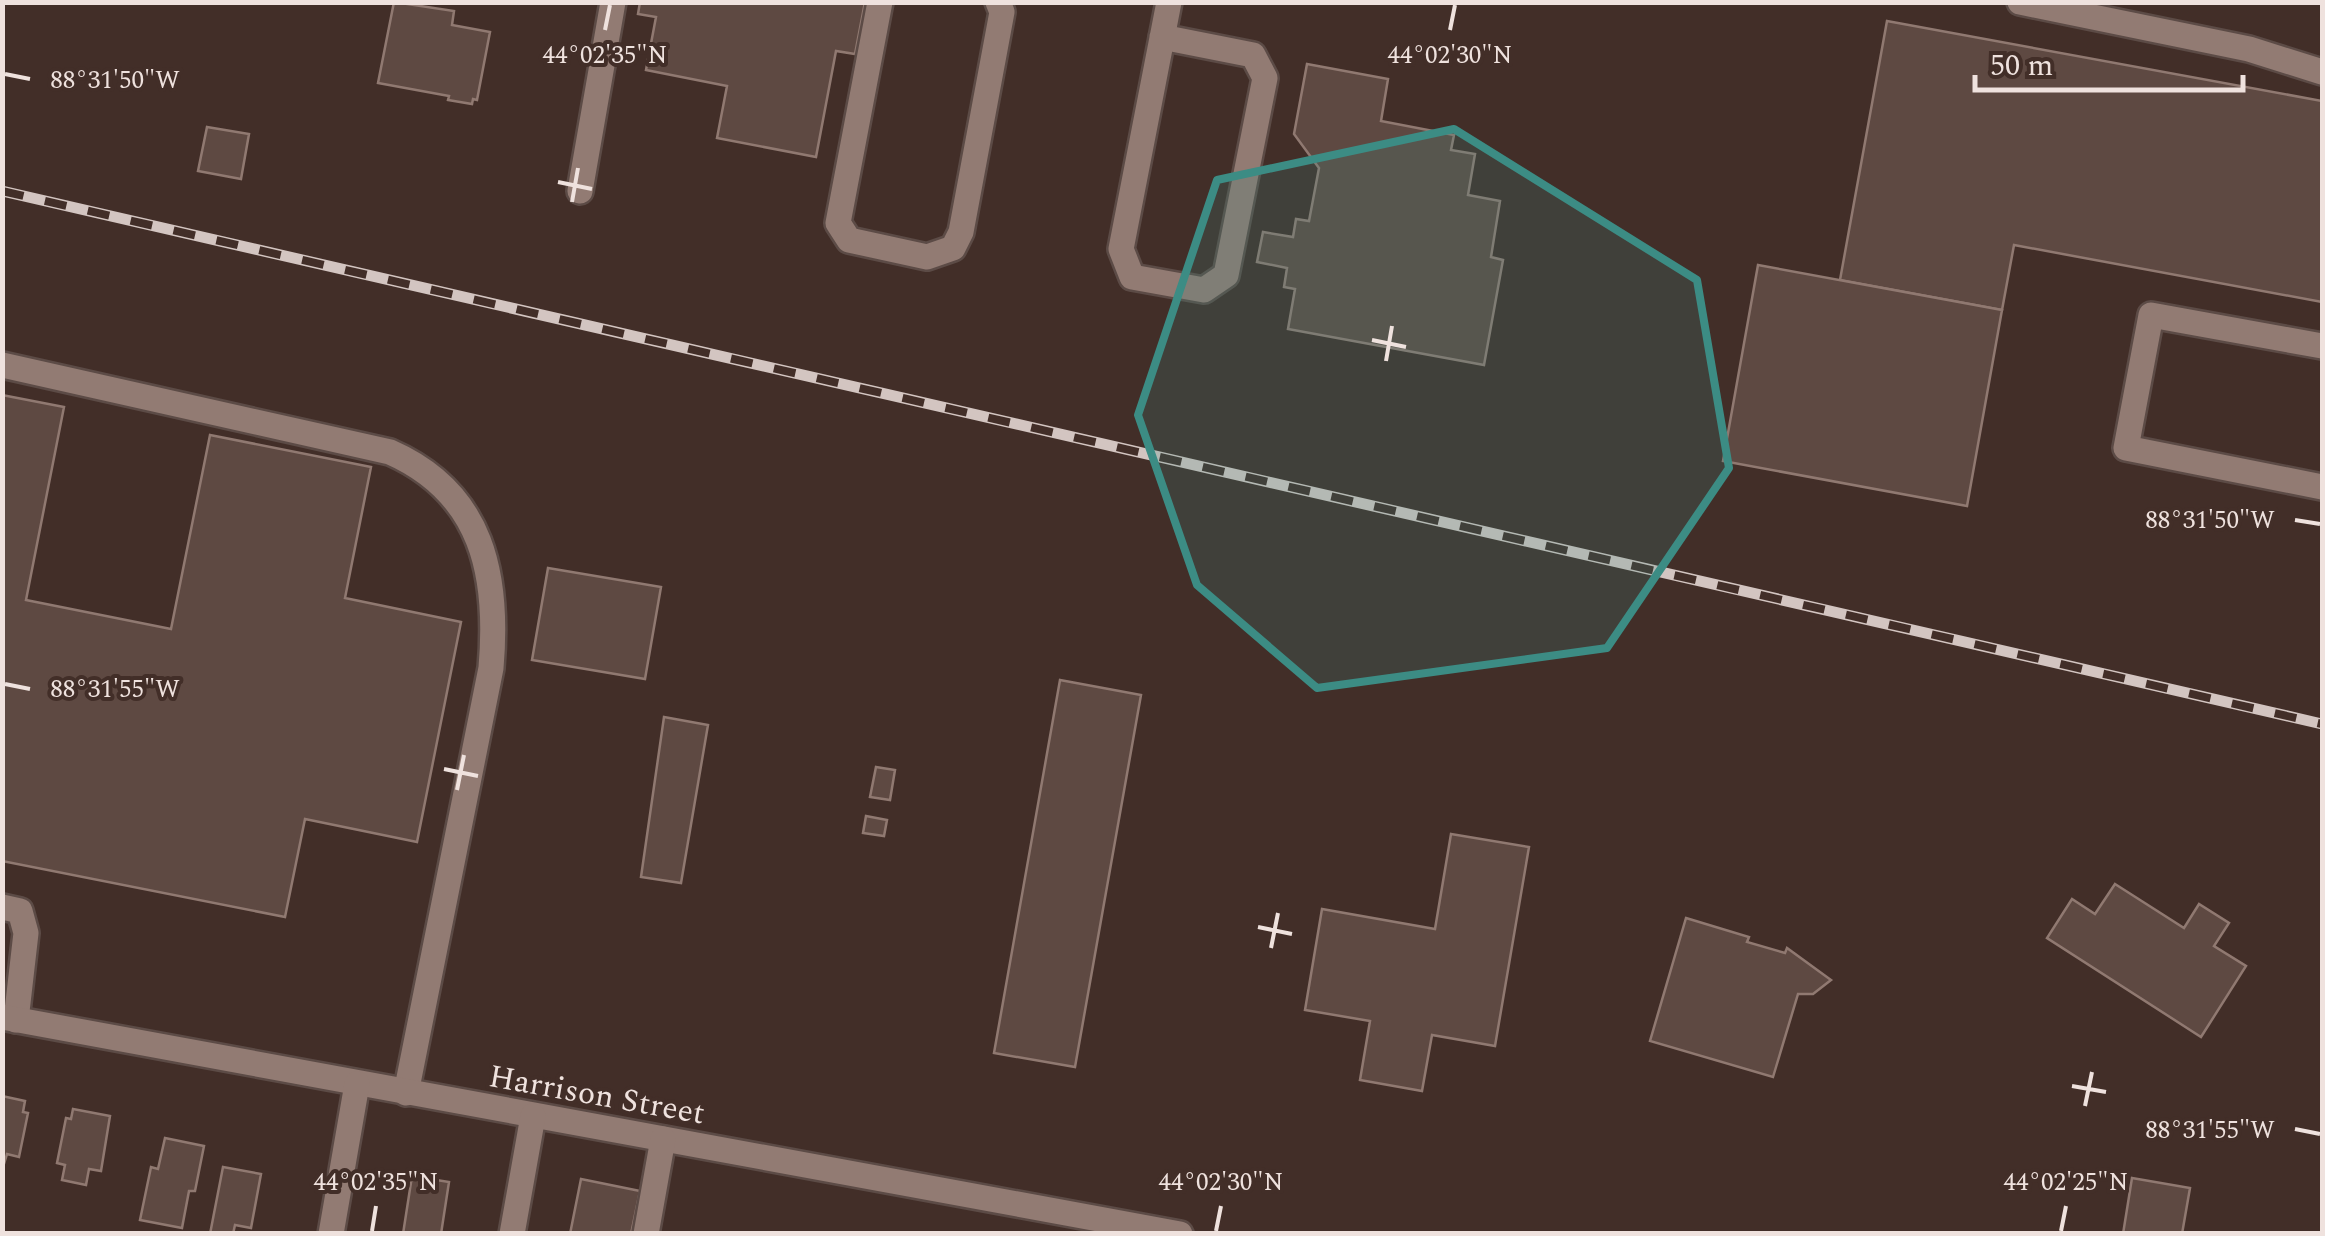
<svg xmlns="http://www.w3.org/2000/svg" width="2325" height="1236" viewBox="0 0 2325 1236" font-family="Spectral,serif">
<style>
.building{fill:#5e4942;stroke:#907971;stroke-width:2.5}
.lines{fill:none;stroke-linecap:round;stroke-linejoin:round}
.minor-casing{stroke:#5c4b46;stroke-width:30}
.minor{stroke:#927b73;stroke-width:25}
.rail-casing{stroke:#d3c5c1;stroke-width:11}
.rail{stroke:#422e28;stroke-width:8;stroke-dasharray:22;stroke-linecap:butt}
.marked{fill:#3c8c84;fill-opacity:0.2;stroke:#3c8c84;stroke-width:8;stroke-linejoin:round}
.ticks{fill:none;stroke:#efe2de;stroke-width:4}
.labels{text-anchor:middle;stroke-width:8;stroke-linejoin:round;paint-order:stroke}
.street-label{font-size:32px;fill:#efe2de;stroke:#422e28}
.ticks-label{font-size:25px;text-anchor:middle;fill:#efe2de;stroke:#422e28;stroke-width:8;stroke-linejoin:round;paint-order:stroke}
</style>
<rect width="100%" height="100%" fill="#422e28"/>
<g class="building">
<path d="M394 2 454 11 452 25 490 32 477 100 473 99 472 104 448 100 449 96 378 83Z"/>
<path d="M640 2H865L855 54 836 51 816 157 717 138 727 86 646 70 656 17 638 14Z"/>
<path d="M1887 21 2322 101V302L2014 245 2002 310 1840 280Z"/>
<path d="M1307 64 1388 79 1381 121 1454 135 1451 150 1475 154 1468 195 1500 201 1491 257 1503 260 1484 365 1288 329 1295 289 1284 287 1287 268 1257 262 1263 232 1293 237 1296 219 1309 221 1319 168 1294 134Z"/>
<path d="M207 127 249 134 241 179 198 171Z"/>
<path d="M1758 265 2002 310 1967 506 1723 461Z"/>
<path d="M2 395 64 407 26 600 171 629 210 435 371 467 345 598 461 622 417 842 305 819 285 917 2 861Z"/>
<path d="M548 568 661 587 645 679 532 660Z"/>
<path d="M1060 680 1141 695 1075 1067 994 1053Z"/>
<path d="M664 717 708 725 681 883 641 877Z"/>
<path d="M876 767 895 770 890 800 870 797Z"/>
<path d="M866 816 887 820 884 836 863 833Z"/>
<path d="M1451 834 1529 847 1495 1046 1432 1035 1422 1091 1360 1080 1370 1021 1305 1010 1322 909 1435 929Z"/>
<path d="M2115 884 2184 928 2199 904 2229 923 2214 946 2246 966 2201 1037 2047 938 2072 899 2095 914Z"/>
<path d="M1686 918 1749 937 1747 942 1785 953 1787 948 1831 980 1813 994H1798L1773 1077 1650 1041Z"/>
<path d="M2 1096 25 1101 23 1112 28 1113 19 1157 7 1154 4 1164Z"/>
<path d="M73 1109 110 1116 101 1171 89 1169 86 1185 62 1180 65 1165 57 1163 66 1118 71 1119Z"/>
<path d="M165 1138 204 1146 195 1191H189L182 1228 140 1220 151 1167 158 1169Z"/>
<path d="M223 1167 261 1174 251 1228 235 1225 233 1234H210Z"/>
<path d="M412 1176 449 1182 441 1234H403Z"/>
<path d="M2132 1178 2190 1188 2182 1234H2123Z"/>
<path d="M581 1179 640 1191 631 1234H570Z"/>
</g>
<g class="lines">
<g class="minor-casing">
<g id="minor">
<path d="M880 2 838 223 849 240 927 257 953 248 961 232 1002 12 998 2"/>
<path d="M2020 2 2249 49 2322 72"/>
<path d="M1162 37 1253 55 1265 78 1226 275 1204 290 1132 277 1121 249 1169 2"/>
<path d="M580 191 613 2"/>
<path d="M2322 346 2151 315 2126 448 2322 487"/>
<path d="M2 365 390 452C483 493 499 575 491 668L406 1093"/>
<path d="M2 907 20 911 26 933 16 1020"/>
<path d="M2 1017 1180 1234"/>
<path d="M331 1234 357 1084"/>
<path d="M512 1234 533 1116"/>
<path d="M646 1234 663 1139"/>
</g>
</g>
<use href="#minor" class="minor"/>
<g class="rail-casing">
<path id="rail" d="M2 191 2322 724"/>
</g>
<use href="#rail" class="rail"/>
</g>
<path class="marked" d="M1454 129 1697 280 1729 468 1607 648 1317 688 1197 585 1138 415 1217 180Z"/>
<path class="ticks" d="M605 30 610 5M1450 30 1455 5M5 74 30 79M558 182 592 189M572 202 578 168M1372 340 1406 347M1386 361 1392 326M2295 520 2320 524M5 684 30 689M444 769 478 776M457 790 464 755M1258 927 1292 934M1271 948 1278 913M2072 1086 2106 1092M2085 1106 2092 1072M2295 1129 2320 1134M372 1231 376 1206M1216 1231 1221 1206M2061 1231 2066 1206"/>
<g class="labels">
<g class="street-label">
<text transform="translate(597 1094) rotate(10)" y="11">Harrison Street</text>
</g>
</g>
<g class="ticks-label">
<text x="605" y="63">44°02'35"N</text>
<text x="1450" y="63">44°02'30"N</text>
<text x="115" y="88">88°31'50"W</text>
<text x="2210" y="528">88°31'50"W</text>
<text x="115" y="697">88°31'55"W</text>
<text x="2210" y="1138">88°31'55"W</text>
<text x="376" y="1190">44°02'35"N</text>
<text x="1221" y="1190">44°02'30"N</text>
<text x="2066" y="1190">44°02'25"N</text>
</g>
<rect width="2325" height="1236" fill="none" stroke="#efe2de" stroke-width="10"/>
<path d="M1975 75v15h268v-15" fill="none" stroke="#efe2de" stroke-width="5"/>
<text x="1990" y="75" font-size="30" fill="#efe2de" stroke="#422e28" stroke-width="8" paint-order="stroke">50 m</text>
</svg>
